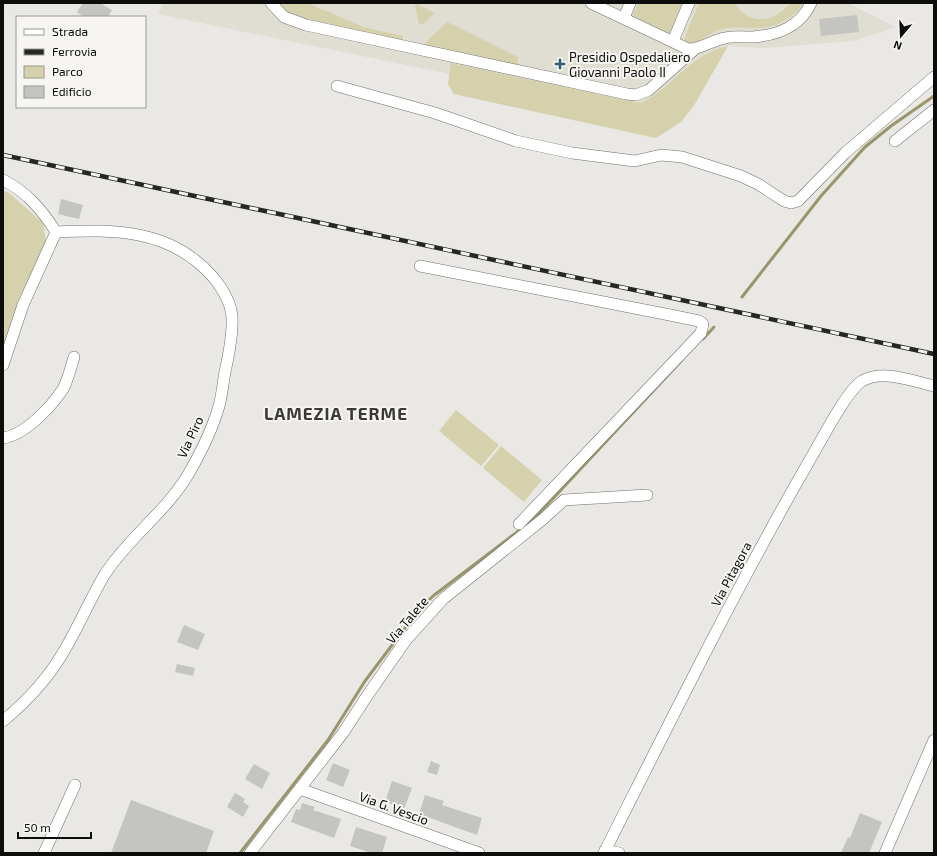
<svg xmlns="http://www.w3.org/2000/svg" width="937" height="856" viewBox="0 0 937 856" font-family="'Exo 2',sans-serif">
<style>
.built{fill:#e0ded3}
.green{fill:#d5d1ac}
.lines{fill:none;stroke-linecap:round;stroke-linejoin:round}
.stream{stroke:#9b956b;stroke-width:3}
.building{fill:#c4c4c0}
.minor-casing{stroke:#6f6f6b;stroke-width:12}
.minor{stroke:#fff;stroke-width:11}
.rail-casing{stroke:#262624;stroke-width:4.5}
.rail{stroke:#f6f5f1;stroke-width:3;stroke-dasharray:9;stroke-linecap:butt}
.poi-dot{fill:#295f7a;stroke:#f6f5f1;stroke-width:1.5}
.labels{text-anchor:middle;stroke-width:4;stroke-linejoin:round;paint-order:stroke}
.poi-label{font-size:13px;fill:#0c0c0a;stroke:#f6f5f1;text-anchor:start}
.street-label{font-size:13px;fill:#0c0c0a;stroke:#f6f5f1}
.district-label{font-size:17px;font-weight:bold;letter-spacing:1px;fill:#3a3936;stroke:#f6f5f1}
</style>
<rect width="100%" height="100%" fill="#e9e8e4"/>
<path class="built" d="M163 3H848L896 27 854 41 766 48 728 46 693 107 681 122 656 138 454 94 448 84 450 74 158 14Z"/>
<g class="green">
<path d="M277 3H308L363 27 403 36V40L298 19 285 14Z"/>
<path d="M638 3H685L671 36 632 17Z"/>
<path d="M699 3H734C749 25 774 24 790 3H803C799 11 793 16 785 20 761 34 746 24 722 29 709 32 699 45 686 44L684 39Z"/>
<path d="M417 4 435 13 422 25 419 24 415 6Z"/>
<path d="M447 22 518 57V66L425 46 426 42Z"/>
<path d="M728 46 693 107 681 122 656 138 454 94 448 84 451 63 641 103C674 87 688 55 728 46Z"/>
<path d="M3 191 8 192 43 223 46 241 40 258 19 298 3 348Z"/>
<path d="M456 410 499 445 481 466 439 431Z"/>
<path d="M501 446 542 480 524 502 483 468Z"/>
</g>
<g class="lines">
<g class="stream">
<path d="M742 297 821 196 865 147 891 126 934 96"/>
<path d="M703 339 714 327"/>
<path d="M240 853 328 740 365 681 417 612 433 596 533 520 682 360"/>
</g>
</g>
<g class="building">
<path d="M83 3H100L112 10 108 17H84L77 12Z"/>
<path d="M857 15 859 32 821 36 819 19Z"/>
<path d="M61 199 83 205 79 219 58 214Z"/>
<path d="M184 625 205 634 198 650 177 642Z"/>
<path d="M177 664 195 668 193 676 175 672Z"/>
<path d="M431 761 440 765 437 775 427 772Z"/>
<path d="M333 763 350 770 343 787 326 780Z"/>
<path d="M254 764 270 773 262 789 245 779Z"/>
<path d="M392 781 412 788 404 809 385 802Z"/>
<path d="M235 793 245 799 243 802 249 806 243 817 227 807Z"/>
<path d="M425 795 444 801 442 805 482 818 477 835 419 814Z"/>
<path d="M131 800 214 831 206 853H111Z"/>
<path d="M302 803 315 807 313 810 341 819 334 838 291 822 296 809 300 810Z"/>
<path d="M860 813 882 822 869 853H841L848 837 850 838Z"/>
<path d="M356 827 387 837 382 853H371L350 846Z"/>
</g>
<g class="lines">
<g class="minor-casing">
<g id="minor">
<path d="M271 3 284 17 306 25 627 94 636 95 649 90 695 49"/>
<path d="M591 3 688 49C700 50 712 40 725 38 734 36 744 37 753 37 778 35 800 27 811 3"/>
<path d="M624 18 630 3"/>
<path d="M673 41 689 3"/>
<path d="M337 86 435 113 516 141 572 153 635 161 661 155 682 157 741 176 758 184 784 201 791 203 798 201 845 153 934 77"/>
<path d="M895 141 934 110"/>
<path d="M3 180C27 192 42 210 56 232"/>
<path d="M420 266 670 315 699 321 703 324 701 333 519 524"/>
<path d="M3 365 23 305 56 232"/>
<path d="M3 438C25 435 51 407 63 389 68 380 71 367 74 357"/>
<path d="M3 721C27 701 48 679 64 651 79 626 90 599 105 574 129 537 167 511 189 473 200 454 213 427 219 406 222 395 223 383 225 372 229 354 233 335 232 317 231 302 222 288 213 277 171 229 114 229 56 232"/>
<path d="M300 789 479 853"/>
<path d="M605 850 619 853"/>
<path d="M44 853 75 785"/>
<path d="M250 853 343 733 367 696 406 640 443 599 542 520 564 500 647 495"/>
<path d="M604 853C670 722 735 590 808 463 819 445 846 391 862 381 884 369 912 381 934 386"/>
<path d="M885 853 934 740"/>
</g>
</g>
<use href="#minor" class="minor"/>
<g class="rail-casing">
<path id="rail" d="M3 155 934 354"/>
</g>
<use href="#rail" class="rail"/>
</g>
<path class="poi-dot" d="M558 58h4v4h4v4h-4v4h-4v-4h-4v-4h4z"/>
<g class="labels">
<g class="poi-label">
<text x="569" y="62">Presidio Ospedaliero<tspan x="569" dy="15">Giovanni Paolo II</tspan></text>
</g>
<g class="street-label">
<text transform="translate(190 437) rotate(-65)" y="5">Via Piro</text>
<text transform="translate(731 574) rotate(-62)" y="5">Via Pitagora</text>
<text transform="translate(407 620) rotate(-50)" y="5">Via Talete</text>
<text transform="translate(394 808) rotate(20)" y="5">Via G. Vescio</text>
</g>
<g class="district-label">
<text x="336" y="420">LAMEZIA TERME</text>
</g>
</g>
<rect width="937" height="856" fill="none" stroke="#0c0c0a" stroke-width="8"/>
<rect x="16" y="16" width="130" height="92" fill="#f6f5f1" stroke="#989895"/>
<rect x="24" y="29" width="20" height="6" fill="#ffffff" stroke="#989895"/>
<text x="52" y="36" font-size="12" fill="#0c0c0a">Strada</text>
<rect x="24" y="49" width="20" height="6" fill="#262624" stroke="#989895"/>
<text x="52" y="56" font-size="12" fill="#0c0c0a">Ferrovia</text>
<rect x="24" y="66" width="20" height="12" fill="#d5d1ac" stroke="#989895"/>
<text x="52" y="76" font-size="12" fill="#0c0c0a">Parco</text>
<rect x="24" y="86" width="20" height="12" fill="#c4c4c0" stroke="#989895"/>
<text x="52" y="96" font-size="12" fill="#0c0c0a">Edificio</text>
<g transform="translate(901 36) rotate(199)" stroke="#f6f5f1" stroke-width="3" paint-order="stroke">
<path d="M0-3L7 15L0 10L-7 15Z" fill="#0c0c0a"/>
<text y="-6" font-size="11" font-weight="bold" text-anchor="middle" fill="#0c0c0a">N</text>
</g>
<path d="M18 832v6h73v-6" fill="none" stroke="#0c0c0a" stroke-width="2"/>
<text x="24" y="832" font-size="12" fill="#0c0c0a" stroke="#f6f5f1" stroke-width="3" paint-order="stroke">50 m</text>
</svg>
